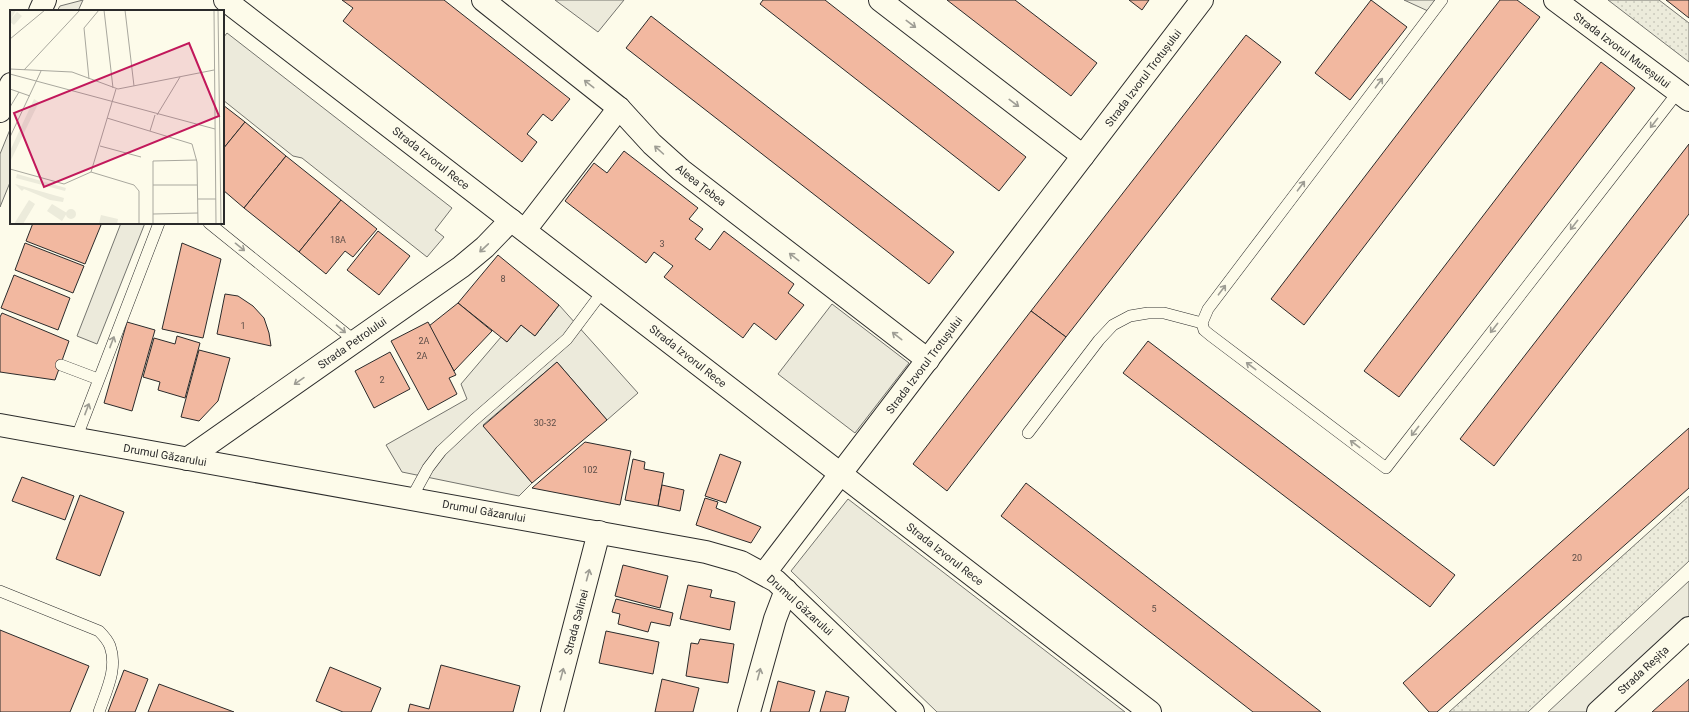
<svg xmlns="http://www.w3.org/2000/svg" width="1689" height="712" viewBox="0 0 1689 712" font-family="Roboto,sans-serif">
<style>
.grass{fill:url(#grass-dots);stroke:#74746e}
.parking{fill:#eceadb;stroke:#74746e}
.building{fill:#f2b8a0;stroke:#2b2b2b}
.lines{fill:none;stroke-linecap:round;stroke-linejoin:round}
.service-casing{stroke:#2b2b2b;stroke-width:12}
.minor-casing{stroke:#2b2b2b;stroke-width:24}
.tertiary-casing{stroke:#2b2b2b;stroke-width:24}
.secondary-casing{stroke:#2b2b2b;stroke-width:24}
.service{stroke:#fdfbea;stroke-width:11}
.minor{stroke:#fdfbea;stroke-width:22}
.tertiary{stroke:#fdfbea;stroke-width:22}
.secondary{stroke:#fdfbea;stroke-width:22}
.oneway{stroke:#9e9d94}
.labels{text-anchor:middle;stroke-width:3;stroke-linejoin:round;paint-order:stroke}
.number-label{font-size:9px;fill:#5d4e48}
.street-label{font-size:11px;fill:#2b2b2b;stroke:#fdfbea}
.inset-road{fill:none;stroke:#a9a89e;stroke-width:1}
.view{fill:#c2185b;fill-opacity:0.15;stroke:#c2185b;stroke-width:2}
.inset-edge{fill:none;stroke:#2b2b2b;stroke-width:2}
</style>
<defs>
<pattern id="grass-dots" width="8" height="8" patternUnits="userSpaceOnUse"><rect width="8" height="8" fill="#ecebdb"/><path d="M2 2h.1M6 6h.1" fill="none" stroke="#cbcabc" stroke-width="1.8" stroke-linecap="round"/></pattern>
</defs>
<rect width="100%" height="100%" fill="#fdfbea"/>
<g class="grass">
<path d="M1608 0H1659L1689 23V62Z"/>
<path d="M1689 496V561L1528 712H1449Z"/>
</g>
<g class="parking">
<path d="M83 0 78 11H57L60 6Z"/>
<path d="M555 0H624L598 32Z"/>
<path d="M1404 0H1436L1428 11Z"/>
<path d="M227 33 452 208 435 230 444 237 427 257 302 158 293 156 223 100V38Z"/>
<path d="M11 127V180L0 207V154Z"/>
<path d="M121 223H145L97 344 77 336Z"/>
<path d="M832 304 909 363 855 433 778 374Z"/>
<path d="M559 305 638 393 607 420 557 362 483 425 532 483 519 496 402 472 386 445 467 399 461 384 501 337 507 342 521 325 535 336Z"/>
<path d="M848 499 1125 712H937L791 571Z"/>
<path d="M1689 581V628L1598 712H1548Z"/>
</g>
<g class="building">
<path d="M342 0H444L570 99 552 121 543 114 527 134 537 142 522 162 343 21 353 8Z"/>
<path d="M763 0H825L1026 157 999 191 760 4Z"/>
<path d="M947 0H1015L1097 63 1071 96Z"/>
<path d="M1129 0H1149L1142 10Z"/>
<path d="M1371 0 1407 27 1350 100 1315 73Z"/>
<path d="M1500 0H1517L1540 17 1304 325 1271 299Z"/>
<path d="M1666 0H1689V18L1670 3Z"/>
<path d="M651 16 954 252 929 284 626 48Z"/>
<path d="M1246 35 1281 62 1066 337 1031 311Z"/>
<path d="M1601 62 1635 88 1399 397 1364 371Z"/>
<path d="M223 105 245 122 223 149Z"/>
<path d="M245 122 286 156 244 208 223 190V149Z"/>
<path d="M1689 144V214L1494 466 1460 439Z"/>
<path d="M624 151 698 208 689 219 703 229 695 239 710 250 724 231 794 284 788 293 804 305 776 340 754 323 743 338 664 277 673 266 654 252 646 263 565 201 594 163 607 173Z"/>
<path d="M286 156 341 200 299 252 244 208Z"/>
<path d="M341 200 377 229 353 257 345 251 326 274 299 252Z"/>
<path d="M33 223H96L101 225 85 264 26 241Z"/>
<path d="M378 231 410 256 379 295 347 270Z"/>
<path d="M25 243 84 266 73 293 15 270Z"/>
<path d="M182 243 221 259 203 338 162 329Z"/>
<path d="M498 255 559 305 535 336 521 325 507 342 458 303Z"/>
<path d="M14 275 70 298 58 330 1 308Z"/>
<path d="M225 294 238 296 253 306 264 318 269 333 271 346 217 334Z"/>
<path d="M458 303 492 331 454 371 429 326Z"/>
<path d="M1031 311 1066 337 947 491 913 464Z"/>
<path d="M2 313 69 341 55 380 0 372V317Z"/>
<path d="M127 322 155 330 132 411 104 403Z"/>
<path d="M428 322 456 375 449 378 457 394 428 410 391 341Z"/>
<path d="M177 336 200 343 185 398 158 390 160 382 143 377 154 338 175 344Z"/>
<path d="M1148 341 1455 575 1430 607 1123 373Z"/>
<path d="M199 350 230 358 218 401 199 421 181 417Z"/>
<path d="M390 352 410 389 374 408 355 371Z"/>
<path d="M557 362 607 420 532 483 483 426Z"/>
<path d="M1689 428V488L1437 712H1429L1403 683Z"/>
<path d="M585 442 631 451 620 505 532 488Z"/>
<path d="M720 454 741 462 726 503 705 496Z"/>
<path d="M633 459 645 462 644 469 664 473 658 506 625 500Z"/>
<path d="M22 477 74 496 65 520 12 501Z"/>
<path d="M1026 483 1321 712H1253L1150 632 1001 516Z"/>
<path d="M662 485 684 490 680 511 658 506Z"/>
<path d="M80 495 124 512 100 576 56 559Z"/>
<path d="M705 498 718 502 716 508 761 527 751 543 696 525Z"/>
<path d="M623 565 668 576 660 608 615 596Z"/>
<path d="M688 585 712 590 710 597 735 602 730 630 680 619Z"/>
<path d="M616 599 673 613 670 626 651 622 648 632 618 624 620 614 612 612Z"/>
<path d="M0 630 89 666 70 712H0Z"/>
<path d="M606 631 659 642 653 674 599 663Z"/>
<path d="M700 639 734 644 728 683 686 676 691 643 698 644Z"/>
<path d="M441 665 520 686 513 712H408L410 704 429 709Z"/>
<path d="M330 667 381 688 371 712H343L316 701Z"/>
<path d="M124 670 148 679 135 712H108Z"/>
<path d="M662 679 699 688 693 712H655Z"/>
<path d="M1689 679V712H1652Z"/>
<path d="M778 681 815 691 809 712H770Z"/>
<path d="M159 684 234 712H148Z"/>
<path d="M826 691 849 697 845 712H820Z"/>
</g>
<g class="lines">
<g class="service-casing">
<g id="service">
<path d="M1442 0 1208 309 1202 323 1204 330 1210 335 1386 468 1678 92"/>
<path d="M209 223 355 341"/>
<path d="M61 365 98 379"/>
<path d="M1028 433 1099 340 1113 325 1130 316 1148 313H1164L1202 323"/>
<path d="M76 439 159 223"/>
<path d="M411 499 428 468 441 451 474 420 567 339 603 291"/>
<path d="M0 591 99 631C103 635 108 641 110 646 118 669 106 691 99 712"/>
</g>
</g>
<g class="minor-casing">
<g id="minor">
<path d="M483 0 619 108 652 144 681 170 928 360"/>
<path d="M880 0 1083 156"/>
<path d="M1555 0 1689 100"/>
<path d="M525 230 619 108"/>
<path d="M187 459 461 267 485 247 511 220"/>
<path d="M764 574 1202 0"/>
<path d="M552 712 599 532"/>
<path d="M749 712 775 619 786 590"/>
</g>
</g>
<g class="tertiary-casing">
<g id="tertiary">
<path d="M225 0 1150 712"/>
<path d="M0 425 706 552 741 562 776 581 913 712"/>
<path d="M1598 712 1689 628"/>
</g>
</g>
<g class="secondary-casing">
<g id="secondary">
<path d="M40 11 45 0"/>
<path d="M0 111 11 84"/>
</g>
</g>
<use href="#service" class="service"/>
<use href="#minor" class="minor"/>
<use href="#tertiary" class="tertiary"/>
<use href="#secondary" class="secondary"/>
</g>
<defs><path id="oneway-shaft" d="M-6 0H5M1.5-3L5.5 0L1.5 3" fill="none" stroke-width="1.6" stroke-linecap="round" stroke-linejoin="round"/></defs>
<g class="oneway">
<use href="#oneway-shaft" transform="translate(911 24) rotate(37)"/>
<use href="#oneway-shaft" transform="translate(1379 83) rotate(-53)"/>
<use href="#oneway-shaft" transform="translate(589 84) rotate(-142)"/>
<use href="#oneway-shaft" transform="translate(1014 103) rotate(37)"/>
<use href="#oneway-shaft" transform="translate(1654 123) rotate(128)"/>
<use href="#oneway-shaft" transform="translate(659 150) rotate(-138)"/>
<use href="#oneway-shaft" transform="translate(1301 186) rotate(-53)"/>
<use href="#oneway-shaft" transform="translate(1574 225) rotate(128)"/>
<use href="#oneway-shaft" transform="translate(240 247) rotate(39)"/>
<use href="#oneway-shaft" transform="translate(484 248) rotate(137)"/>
<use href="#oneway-shaft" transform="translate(794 257) rotate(-142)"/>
<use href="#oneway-shaft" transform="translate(1222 290) rotate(-53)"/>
<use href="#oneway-shaft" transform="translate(1494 328) rotate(128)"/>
<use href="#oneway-shaft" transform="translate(341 329) rotate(40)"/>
<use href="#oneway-shaft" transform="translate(897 336) rotate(-142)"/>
<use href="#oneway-shaft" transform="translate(112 342) rotate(-69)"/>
<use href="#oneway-shaft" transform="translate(1251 366) rotate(-143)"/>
<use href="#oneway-shaft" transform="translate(299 381) rotate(145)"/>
<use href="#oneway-shaft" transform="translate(87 409) rotate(-69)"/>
<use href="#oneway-shaft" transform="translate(1415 431) rotate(128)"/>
<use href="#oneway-shaft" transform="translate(1355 444) rotate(-143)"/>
<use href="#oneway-shaft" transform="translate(588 575) rotate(-75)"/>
<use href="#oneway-shaft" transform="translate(562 674) rotate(-75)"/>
<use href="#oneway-shaft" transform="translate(759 674) rotate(-75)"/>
</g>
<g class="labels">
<g class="number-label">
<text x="338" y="243">18A</text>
<text x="662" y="247">3</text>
<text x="503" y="282">8</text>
<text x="243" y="329">1</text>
<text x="424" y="344">2A</text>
<text x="422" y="359">2A</text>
<text x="382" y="383">2</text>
<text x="545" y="426">30-32</text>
<text x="590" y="473">102</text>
<text x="1577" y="561">20</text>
<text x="1154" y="612">5</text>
</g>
<g class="street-label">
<text transform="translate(1622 50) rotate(37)" y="4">Strada Izvorul Mureșului</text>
<text transform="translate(1143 78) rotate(-53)" y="4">Strada Izvorul Trotușului</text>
<text transform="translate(431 158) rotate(38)" y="4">Strada Izvorul Rece</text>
<text transform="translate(701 185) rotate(38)" y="4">Aleea Țebea</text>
<text transform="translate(352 343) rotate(-35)" y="4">Strada Petrolului</text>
<text transform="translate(688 356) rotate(38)" y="4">Strada Izvorul Rece</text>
<text transform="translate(924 365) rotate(-53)" y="4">Strada Izvorul Trotușului</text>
<text transform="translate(165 455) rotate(10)" y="4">Drumul Găzarului</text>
<text transform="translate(484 511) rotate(10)" y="4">Drumul Găzarului</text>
<text transform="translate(945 554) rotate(38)" y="4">Strada Izvorul Rece</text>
<text transform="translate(800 605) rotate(42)" y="4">Drumul Găzarului</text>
<text transform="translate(576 622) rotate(-75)" y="4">Strada Salinei</text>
<text transform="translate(1643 670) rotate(-43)" y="4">Strada Reșița</text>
</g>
</g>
<g transform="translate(10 10)">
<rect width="214" height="214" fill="#fdfbea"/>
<path d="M24 89 29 92 0 152V141ZM7 164 56 178 55 181 6 168ZM5 174 54 188 53 192 40 190 14 179 12 181ZM19 190 25 194 13 214H4Z" fill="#ecebdb"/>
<path d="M0 0H6L1 9 7 2 12 6 4 15 0 12ZM42 194 57 203 52 211 37 201ZM56 204a5 5 0 1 1 10 0a5 5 0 1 1-10 0ZM91 205 108 209 107 214 89 213Z" fill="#ecebdb"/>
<path class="inset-road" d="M94 0 103 78M115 0 124 76M204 0 206 214M208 0 211 214M0 29 35 0M0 59 62 62 108 79 204 60M14 60 70 0M0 64 205 119M79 69 74 18 89 0M0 79 20 86M0 97 9 82M147 105 170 67M97 108 182 134 187 152 188 214M140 121 145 105M0 127 31 61M90 136 131 147M0 159 54 174 81 162 124 175 129 181V214M81 162 106 79M143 175H187M188 189H206M143 204 188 203M143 214V151L187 150"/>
<path class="view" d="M179 33 209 106 34 177 4 103Z"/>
<rect width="214" height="214" class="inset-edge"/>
</g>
</svg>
